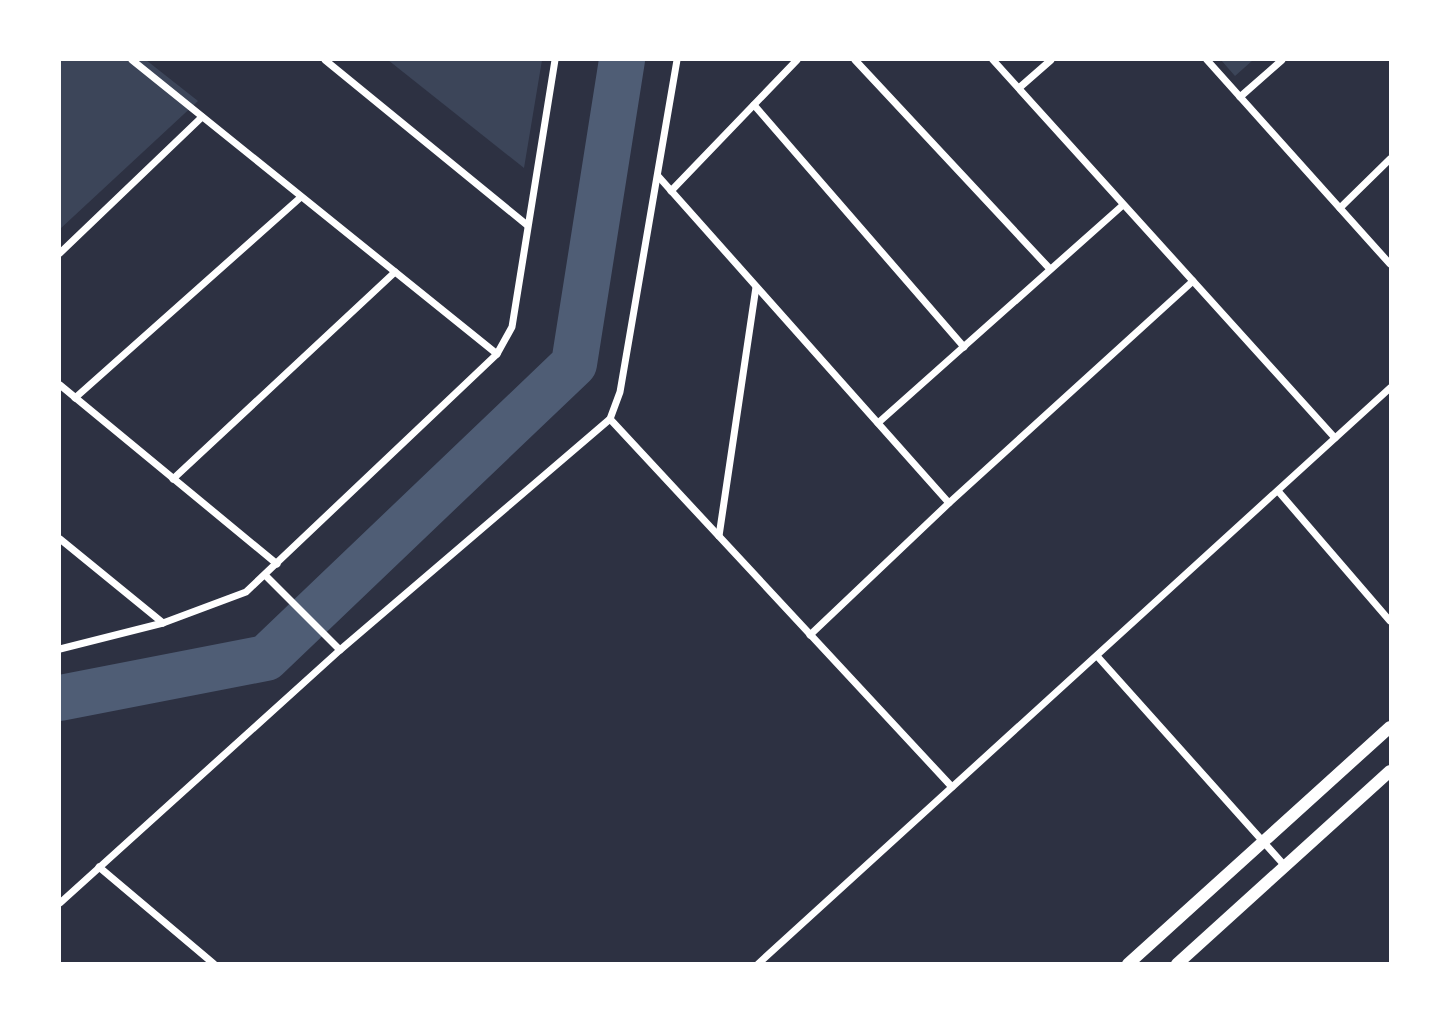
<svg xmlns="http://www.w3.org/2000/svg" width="1450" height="1023" viewBox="0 0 1450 1023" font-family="Inter,sans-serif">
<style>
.green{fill:#3c4559}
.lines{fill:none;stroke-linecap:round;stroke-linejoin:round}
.river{stroke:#4f5d75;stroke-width:46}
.minor{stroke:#fff;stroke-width:7}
.tertiary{stroke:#fff;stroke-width:12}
</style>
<rect width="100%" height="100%" fill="#2d3142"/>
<g class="green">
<path d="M60 60H146L198 101 60 229Z"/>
<path d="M388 60H542L524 168Z"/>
<path d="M1221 60H1253L1235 76Z"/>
</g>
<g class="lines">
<path class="river" d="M60 698 266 658 574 364 622 60"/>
<g class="minor">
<path d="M132 60 497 354"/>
<path d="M325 60 527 225"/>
<path d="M855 60 1050 269"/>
<path d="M993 60 1335 438"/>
<path d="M1207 60 1390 264"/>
<path d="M1019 88 1051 60"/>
<path d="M1240 97 1282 60"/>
<path d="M754 105 964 347"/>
<path d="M658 176 949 503"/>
<path d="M671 191 797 60"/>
<path d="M1340 208 1390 159"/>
<path d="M60 253 202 117"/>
<path d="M60 385 277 564"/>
<path d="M75 398 301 197"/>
<path d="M610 419 952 787"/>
<path d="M878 423 1123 205"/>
<path d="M173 479 395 272"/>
<path d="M1278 491 1390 621"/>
<path d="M719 536 756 287"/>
<path d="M60 539 163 623"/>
<path d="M265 575 340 650"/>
<path d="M810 635 949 503 1193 281"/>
<path d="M60 649 163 623 246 592 497 354 512 327 555 60"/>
<path d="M1097 656 1285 866"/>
<path d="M99 867 214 964"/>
<path d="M60 903 340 650 610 419 620 392 677 60"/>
<path d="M758 964 1390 388"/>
</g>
<g class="tertiary">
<path d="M1128 964 1390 727"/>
<path d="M1177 964 1390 771"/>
</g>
</g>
<rect width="1450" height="1023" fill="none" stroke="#ffffff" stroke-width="122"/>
</svg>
